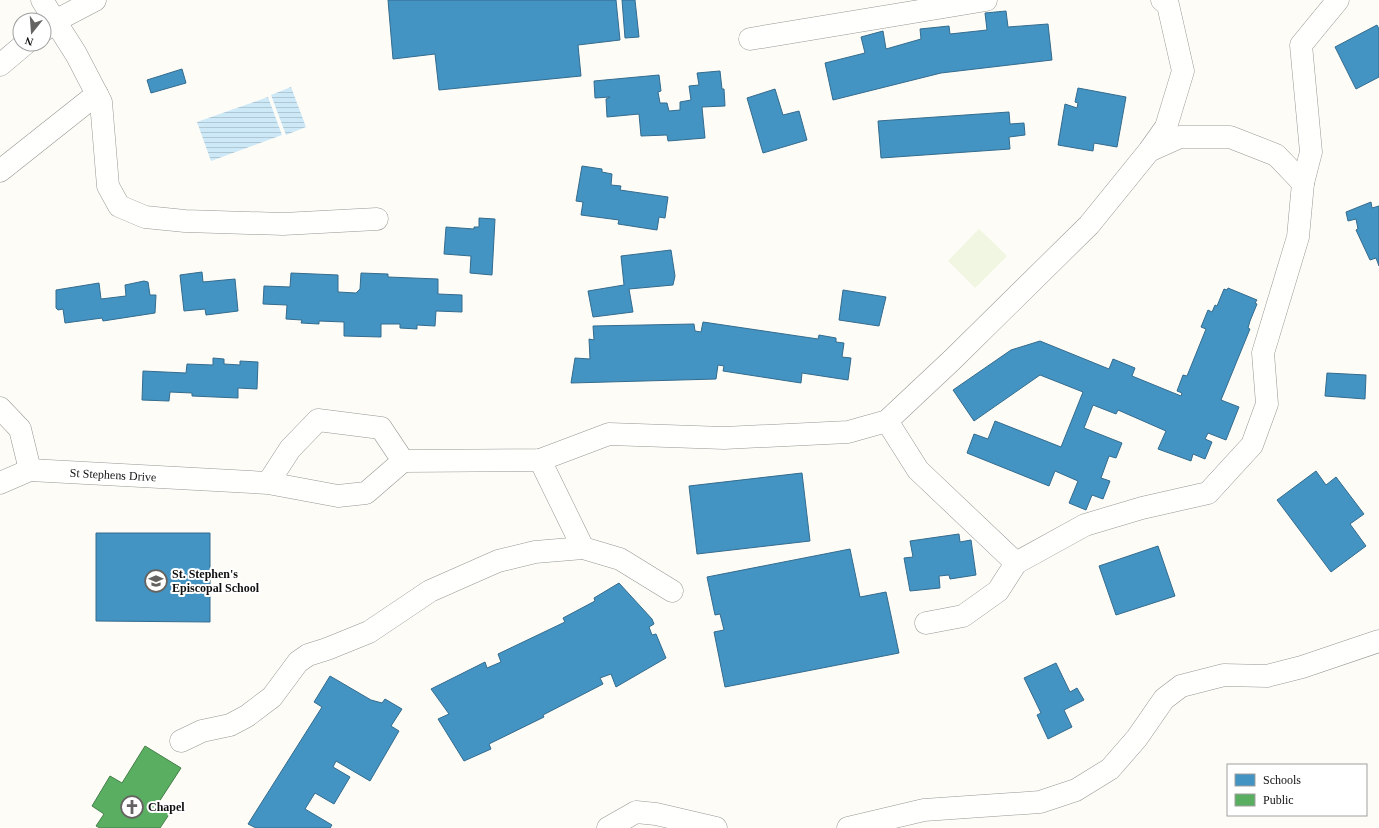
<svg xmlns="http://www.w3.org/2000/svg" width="1379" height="828" viewBox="0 0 1379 828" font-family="Georgia,serif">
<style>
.pitch{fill:#f0f6e1}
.water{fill:url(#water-rules)}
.schools{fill:#4393c3;stroke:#346c8e}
.public{fill:#5aae61;stroke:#447f49}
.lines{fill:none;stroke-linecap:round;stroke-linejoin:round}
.minor-casing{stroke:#979795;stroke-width:23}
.minor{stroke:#fffffe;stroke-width:22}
.labels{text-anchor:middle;stroke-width:4;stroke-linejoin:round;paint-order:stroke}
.street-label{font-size:12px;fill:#111;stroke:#fff}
.poi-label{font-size:12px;font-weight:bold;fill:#111;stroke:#fff;text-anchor:start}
</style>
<defs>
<pattern id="water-rules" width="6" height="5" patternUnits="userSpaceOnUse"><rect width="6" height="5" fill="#cde8f7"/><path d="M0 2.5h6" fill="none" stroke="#afc6d3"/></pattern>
</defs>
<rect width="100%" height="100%" fill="#fdfcf7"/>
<path class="pitch" d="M979 229 1007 256 975 288 948 261Z"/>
<g class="water">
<path d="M291 87 306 127 286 135 271 95Z"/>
<path d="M268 97 282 135 211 161 197 122Z"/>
</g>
<g class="schools">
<path d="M388 0H616L620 40 578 45 581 76 439 90 435 54 393 59Z"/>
<path d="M622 0H635L639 37 625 38Z"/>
<path d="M1006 11 1008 27 1048 24 1052 60 941 73 833 100 825 63 865 53 861 37 883 31 886 49 921 39 920 29 949 26 950 34 987 30 985 13Z"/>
<path d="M1377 25 1379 29V77L1356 89 1335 47Z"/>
<path d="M182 69 186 83 151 93 147 80Z"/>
<path d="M720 71 722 89H724L725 106 702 107 705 138 668 141 667 135 641 136 639 114 607 117 606 99 610 97 595 98 594 81 659 75 661 91 658 92 660 103H667L669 111 680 110V102L691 100 689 86 699 85 697 73Z"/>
<path d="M1078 88 1126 97 1117 147 1094 143 1093 151 1058 145 1065 104 1077 108 1078 103 1075 102Z"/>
<path d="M775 89 783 115 799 111 807 140 763 153 747 98Z"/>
<path d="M1009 112 1010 124 1024 123 1025 135 1009 137 1010 149 881 158 878 121Z"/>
<path d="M582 166 602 169V172L612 174 611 185 621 186 620 190 668 197 665 218 659 217 657 230 618 224 619 220 581 215 583 202 576 201Z"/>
<path d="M1371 202 1372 208 1379 206V266L1376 258 1370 260 1356 230 1358 229 1356 219 1348 221 1346 212Z"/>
<path d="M479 218 495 219 492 275 470 273 471 256 444 254 446 227 474 229V227H479Z"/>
<path d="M671 250 675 276 673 285 629 289 633 312 593 317 588 291 624 285 621 256Z"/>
<path d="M202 272 203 282 235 279 238 311 206 315 205 309 184 311 180 275Z"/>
<path d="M291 273 338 275V292L356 293 360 289 361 273 388 274V277L438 279V294L462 295V312L436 311 435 326 417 325V329L400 328V324H381V337L344 336V322L319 321V324L301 323 302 320 286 319 287 305 263 304 264 286 290 287Z"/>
<path d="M144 281 148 282 150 295H156L155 313 103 321 102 318 65 323 63 309 58 310 56 308V290L99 283 101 299 126 296 125 285Z"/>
<path d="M1228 288 1257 300 1255 303 1257 304 1250 321 1248 328 1250 329 1221 400 1239 407 1226 440 1208 433 1205 439 1212 442 1205 459 1193 454 1191 461 1158 449 1166 431 1118 410 1116 414 1093 405 1084 428 1122 443 1116 458 1109 456 1101 478 1110 481 1103 499 1092 495 1086 510 1069 503 1078 481 1055 471 1049 486 967 453 974 434 988 439 995 421 1061 447 1083 392 1040 375 974 421 953 390 1011 350 1040 341 1109 369 1113 359 1135 368 1132 376 1181 396 1182 393 1177 391 1183 375 1187 376 1206 329 1201 327 1208 310 1212 312 1215 305 1217 306 1224 289 1227 290Z"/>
<path d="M843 290 886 297 879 326 839 320Z"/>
<path d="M703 322 818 339 819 335 836 338V342L844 343 842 357 851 358 848 380 802 373 801 383 723 371 724 366 718 365 716 379 571 383 575 358 590 359 589 339 594 340 593 326 694 324 695 331 701 332Z"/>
<path d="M213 358 224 359V364L240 365V361L258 362 257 389 238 388V398L192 396V393L170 392 169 401 142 400 143 371 186 373 187 364 213 365Z"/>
<path d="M1327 373 1366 375 1365 399 1325 396Z"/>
<path d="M1316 471 1326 485 1336 477 1364 514 1350 524 1366 546 1331 572 1277 500Z"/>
<path d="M802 473 810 541 697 554 689 486Z"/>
<path d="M96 533H210V622L96 621Z"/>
<path d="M959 534 960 542 971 540 976 575 950 579 949 575 939 576 940 588 910 591 904 558 913 557 910 541Z"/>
<path d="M1158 546 1175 596 1116 615 1099 566Z"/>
<path d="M850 549 860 597 886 592 899 653 725 687 714 632 724 630 720 614 715 615 707 577Z"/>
<path d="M619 583 652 619 654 624 649 627 652 635 656 634 666 658 616 687 611 674 600 678 603 684 543 715 544 717 489 744 491 749 464 761 438 719 449 714 431 689 485 662 487 668 501 662 498 654 565 622 563 618 595 601 594 598Z"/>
<path d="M1056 663 1070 692 1077 688 1084 700 1064 710 1072 727 1048 739 1037 715 1041 713 1024 678Z"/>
<path d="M330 676 371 700 382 703 385 699 402 709 391 726 399 731 370 781 336 761 333 767 350 777 334 804 315 793 305 809 332 825 330 828H256L248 824 322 707 314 702Z"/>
</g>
<path class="public" d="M145 746 181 768 157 805 170 813 160 828H100L96 826 104 814 92 806 110 776 122 783Z"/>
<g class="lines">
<g class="minor-casing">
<g id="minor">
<path d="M42 0 55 21 95 0"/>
<path d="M44 30 55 21 76 54 101 102 108 186 119 206 145 217 185 221 283 224 377 219"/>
<path d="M750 39 986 0"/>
<path d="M0 65 25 44"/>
<path d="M0 171 97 94"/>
<path d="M1303 183 1311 152 1301 45 1338 0"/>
<path d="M0 408 20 429 30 470 268 483 338 496 366 493 403 461 381 428 318 420 290 449 268 483"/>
<path d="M887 421 918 470 1016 563"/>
<path d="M540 460 583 548 620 559 672 591"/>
<path d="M403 461 540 460 609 434 724 438 848 432 887 421 952 360 1089 225 1149 151 1166 127 1183 71 1168 5 1162 0"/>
<path d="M0 483 30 470"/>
<path d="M926 623 963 616 998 591 1016 563 1085 525 1142 508 1208 493 1252 445 1267 404 1263 353 1298 237 1303 183 1276 155 1230 137H1180L1151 150"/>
<path d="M181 741 202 731 230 725 247 716 272 697 298 662 308 655 327 649 369 632 430 591 498 561 535 552 583 548"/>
<path d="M608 828 636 812 656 814 716 828"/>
<path d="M848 828 924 810 1040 802 1076 790 1110 769 1137 738 1164 699 1181 686 1224 675 1267 676 1302 667 1379 641"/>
</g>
</g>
<use href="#minor" class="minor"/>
</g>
<defs>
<g id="university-ring" transform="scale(1.15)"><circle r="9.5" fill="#fff" stroke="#646362" stroke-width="1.5"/><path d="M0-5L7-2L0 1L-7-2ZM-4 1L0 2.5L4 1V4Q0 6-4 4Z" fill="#646362"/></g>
<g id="church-ring" transform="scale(1.15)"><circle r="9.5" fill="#fff" stroke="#646362" stroke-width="1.5"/><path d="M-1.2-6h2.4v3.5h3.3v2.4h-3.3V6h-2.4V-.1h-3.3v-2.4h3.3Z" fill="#646362"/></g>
</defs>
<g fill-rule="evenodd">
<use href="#university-ring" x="156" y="581"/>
<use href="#church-ring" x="132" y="807"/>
</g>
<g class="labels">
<g class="street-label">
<text transform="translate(113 475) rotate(3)" y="4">St Stephens Drive</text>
</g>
<g class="poi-label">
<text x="172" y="578">St. Stephen's<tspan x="172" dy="14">Episcopal School</tspan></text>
<text x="148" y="811">Chapel</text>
</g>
</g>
<rect x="1227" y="764" width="140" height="52" fill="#ffffff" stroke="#a0a0a0"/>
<rect x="1235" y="774" width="20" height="12" fill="#4393c3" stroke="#a0a0a0"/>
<text x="1263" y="784" font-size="12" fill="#111111">Schools</text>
<rect x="1235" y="794" width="20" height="12" fill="#5aae61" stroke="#a0a0a0"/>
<text x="1263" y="804" font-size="12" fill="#111111">Public</text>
<g transform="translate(32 32) rotate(197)"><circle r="19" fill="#ffffff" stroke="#a0a0a0"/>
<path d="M0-3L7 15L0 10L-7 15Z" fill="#646362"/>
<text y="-6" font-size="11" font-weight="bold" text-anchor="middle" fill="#111111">N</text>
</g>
</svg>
